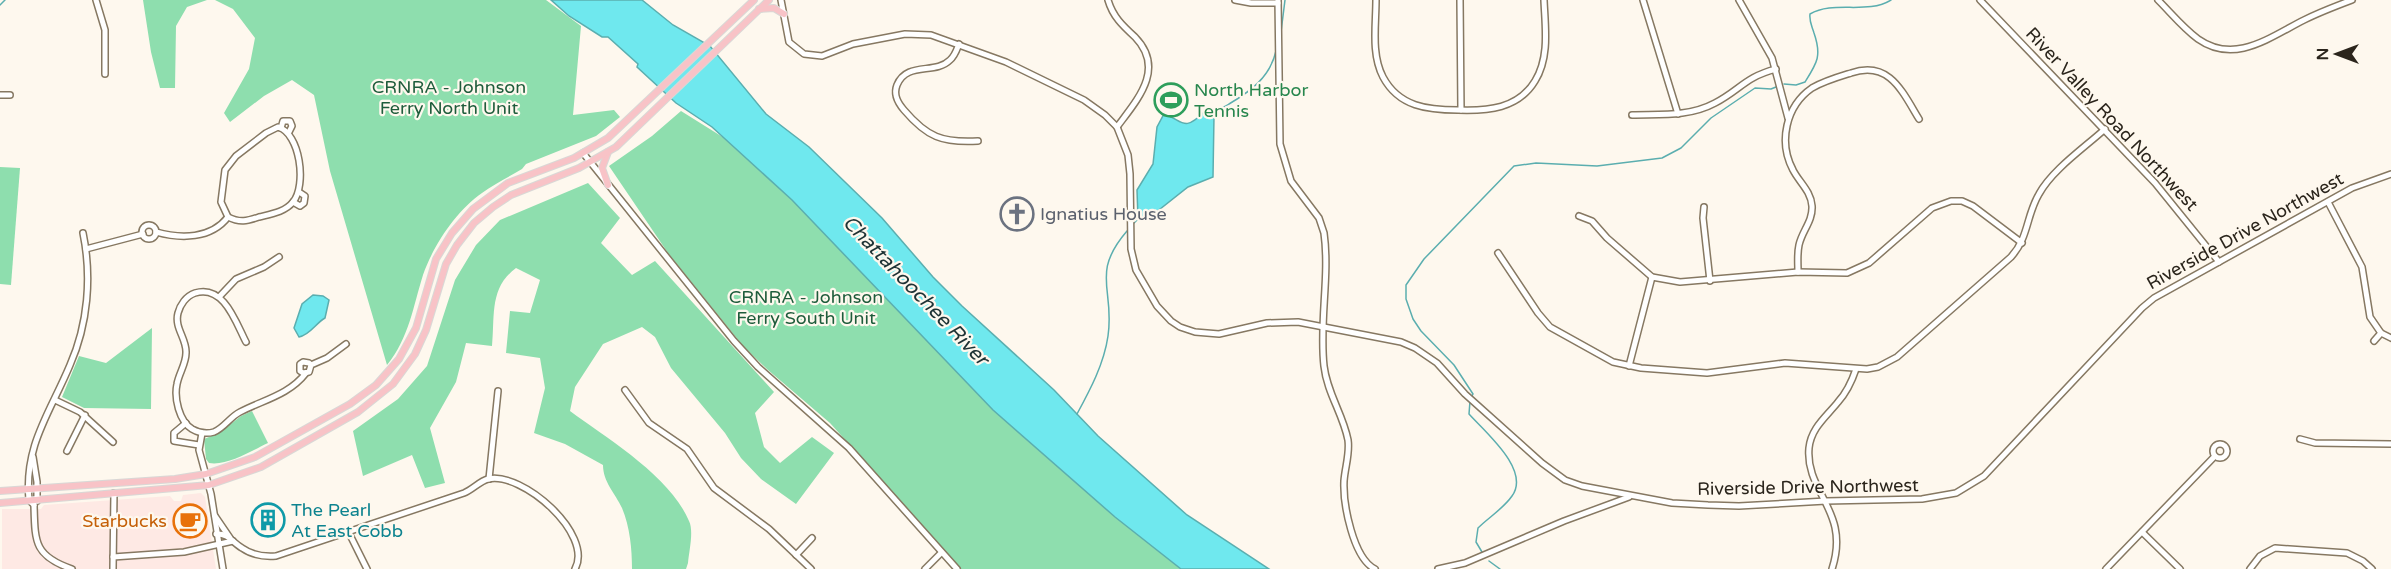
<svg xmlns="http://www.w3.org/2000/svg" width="2391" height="569" viewBox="0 0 2391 569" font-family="'Varela Round',sans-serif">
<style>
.commercial{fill:#fee9e4}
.green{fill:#8edeae}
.water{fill:#6fe8ee;stroke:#5baeaf;stroke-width:1.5}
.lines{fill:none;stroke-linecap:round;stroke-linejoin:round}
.stream{stroke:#5baeaf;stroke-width:1.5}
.minor-casing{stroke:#867862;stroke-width:8}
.major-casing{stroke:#d9d8d6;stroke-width:8}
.minor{stroke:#fff;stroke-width:5}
.major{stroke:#f8c3c7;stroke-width:6}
.labels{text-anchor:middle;stroke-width:4.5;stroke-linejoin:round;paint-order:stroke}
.park-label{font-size:18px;fill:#1e5c3b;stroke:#fef8ee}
.leisure-label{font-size:18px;fill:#27864d;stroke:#fef8ee;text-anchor:start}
.street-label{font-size:18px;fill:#2b251c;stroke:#fef8ee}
.worship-label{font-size:18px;fill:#5b616d;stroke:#fef8ee;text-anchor:start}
.culture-label{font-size:18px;fill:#0d838f;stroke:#fef8ee;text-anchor:start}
.food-label{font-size:18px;fill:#c56008;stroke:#fef8ee;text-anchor:end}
.water-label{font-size:20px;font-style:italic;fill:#1e3335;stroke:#fef8ee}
</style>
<rect width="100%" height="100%" fill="#fef8ee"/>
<path class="commercial" d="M201 493 205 497 216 569H2V509H41L44 505 170 496 174 501H181L183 495Z"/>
<g class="green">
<path d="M143 0H207L187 7 176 26 175 88H160L151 52Z"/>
<path d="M215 0H546L581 26 573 115 614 110 620 117 596 136 526 164 522 169C509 177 494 184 482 193 456 211 433 246 423 275 413 307 409 338 387 365L330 171 314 95 292 80 264 96 230 122 224 113 249 69 255 38 233 9Z"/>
<path d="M681 111 745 151 1198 569H961L830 423 768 370 743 346 668 253 609 166 652 136Z"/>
<path d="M0 167 20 168 11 285 0 284Z"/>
<path d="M588 183 620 218 601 243 632 275 655 261 774 392 755 413 764 447 780 463 812 437 834 453 796 504 761 479 741 458 725 433 671 368 655 337 642 327 603 344 575 387 570 411C608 439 670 476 689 521 694 531 689 551 688 563L686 569H632C632 549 630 527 622 508 615 493 603 482 603 465L565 444 534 433 545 388 540 358 506 353 510 311 530 313 540 280 516 268C489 288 495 316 492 346L466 343 456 382 430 428 445 483 425 488 412 455 363 476 353 431 398 399 427 366 455 280 476 245 500 220Z"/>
<path d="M152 328 151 409 84 408 62 397 79 356 106 363Z"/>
<path d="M252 411 268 443C251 451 228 466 209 463L206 459 204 439 219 433 241 416Z"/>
</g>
<g class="water">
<path d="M551 0H642L673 25 710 46 766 114 809 147 882 218 933 277 962 306 1054 390 1098 436 1187 515 1269 569H1181L1115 517 993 410 792 200 712 127 676 103 637 67 638 64 608 37H602L569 16Z"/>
<path d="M1204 112 1214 116 1213 177 1188 187 1145 221 1138 219 1137 190 1153 164 1157 127 1164 114C1183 120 1183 133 1204 112Z"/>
<path d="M313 295 323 296 329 300 325 318C316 323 310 335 299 337L294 328 302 304Z"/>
</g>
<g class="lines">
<g class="stream">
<path d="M0 5 5 0"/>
<path d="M1281 32 1285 0"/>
<path d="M1784 84 1796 85 1805 82C1817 63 1822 56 1814 33 1812 26 1809 22 1810 14 1834 0 1867 15 1891 0"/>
<path d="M1214 116C1217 109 1223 108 1229 104 1251 91 1270 77 1276 51"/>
<path d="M1134 223 1138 219"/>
<path d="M1472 396 1473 394 1454 365 1421 331 1413 319 1406 299V285L1424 259 1514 166 1536 163 1597 166 1662 158 1681 148 1711 118 1755 88 1771 89 1776 87"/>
<path d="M1470 401 1469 414C1485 432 1531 470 1512 496 1503 509 1489 517 1478 528L1476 542 1482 552"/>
<path d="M1077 414C1090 390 1104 364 1108 336 1115 289 1090 274 1127 231"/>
<path d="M1489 561 1500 569"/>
</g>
<g class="minor-casing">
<g id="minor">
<path d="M96 0 105 30V74"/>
<path d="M781 0 789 42 804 54 822 56 853 44 905 34 931 35 1006 62 1084 100 1105 115 1117 127 1128 155 1130 174 1131 249 1136 270 1157 306 1171 321 1180 327 1195 332 1219 334 1267 323 1298 322 1401 342 1415 348 1437 363 1465 394 1542 463 1565 480 1582 486 1672 503 1708 505 1739 506 1826 501 1922 499 1956 493 1984 476 2142 308 2154 298 2352 188 2391 174"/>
<path d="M1108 0C1113 17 1123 26 1135 37 1166 69 1137 100 1117 127"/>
<path d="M1235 0 1251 3H1278"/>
<path d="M1278 0 1280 144 1291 181 1319 218 1324 233C1330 276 1319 322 1324 366 1327 393 1343 414 1348 440 1350 454 1345 467 1344 481 1343 504 1353 558 1375 569"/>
<path d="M1376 0C1376 25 1371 54 1383 77 1399 107 1428 110 1458 110 1488 111 1518 109 1535 81 1550 57 1545 26 1544 0"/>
<path d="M1460 0 1461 110"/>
<path d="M1643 0 1678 114"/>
<path d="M1739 0 1772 58 1788 118"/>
<path d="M1980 0 2155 183 2219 262"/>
<path d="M2158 0C2171 13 2183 28 2198 39 2235 65 2270 37 2304 20 2320 12 2336 6 2352 0"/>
<path d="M959 44C957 49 955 56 950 60 935 75 907 61 897 85 893 95 898 103 904 110 927 137 942 143 978 141"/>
<path d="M0 95H10"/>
<path d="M1632 115C1660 114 1689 117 1715 103 1740 90 1745 77 1776 69"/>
<path d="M278 127C300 133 307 185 293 202 285 212 271 214 259 217 247 221 240 223 228 217L221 202 225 170 236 156 266 133Z"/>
<path d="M281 128 283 121H290L292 126 289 132"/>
<path d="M583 153 734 341 758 367 849 448 957 569"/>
<path d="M293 202 300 206 304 203 305 196 299 192"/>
<path d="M2328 202 2362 267 2370 317 2381 333 2391 338"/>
<path d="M1704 207 1703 218 1710 281"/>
<path d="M1579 216 1592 221 1607 238 1652 277 1680 282 1798 272 1847 273 1869 263 1932 208 1951 201H1962L1973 206 2022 243"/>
<circle cx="149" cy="232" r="7"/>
<path d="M156 232C181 239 211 239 228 217"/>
<path d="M86 249 143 234"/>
<path d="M1498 253 1538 313 1550 327 1613 362 1641 368 1707 373 1785 363 1867 369 1878 367 1897 357 2011 257C2029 237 2026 216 2039 194 2052 170 2084 148 2105 129"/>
<path d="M1798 272C1798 263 1797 254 1799 245 1802 231 1813 221 1812 206 1811 191 1799 182 1793 170 1778 142 1786 106 1812 88 1824 81 1838 77 1851 73 1889 60 1902 91 1919 119"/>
<path d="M219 297 236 279 264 267 279 257"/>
<path d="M2374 341 2381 333"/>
<path d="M246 342C236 323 224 284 195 293 186 296 180 305 178 313 174 328 187 339 186 353 186 364 179 373 177 384 174 398 179 421 192 429 199 433 207 434 214 432 224 428 230 417 240 412 263 400 289 395 306 373"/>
<path d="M311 365 309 363 303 362 300 364V371L303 373 309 372 311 365 327 358 346 344"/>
<path d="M1629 366 1652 277"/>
<path d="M625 390 649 423 687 449 714 488 769 529 811 569"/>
<path d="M55 400 80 412 113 442"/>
<path d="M186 423 174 433V441L199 445"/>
<path d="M202 433 199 450 211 494 223 569"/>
<path d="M2300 439 2315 443 2391 444"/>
<circle cx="2220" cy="451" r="7"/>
<path d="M67 451 85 415"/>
<path d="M33 457 37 482V501"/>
<path d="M489 479 498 391"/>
<path d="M34 505 29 500C24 445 50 413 70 365 88 324 92 277 83 233"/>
<path d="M34 505C35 542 34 556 72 569"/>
<path d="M215 516 230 538"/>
<path d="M2142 532 2180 569"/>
<path d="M349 533 367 569"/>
<path d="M216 534C228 533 233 543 242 548 252 555 264 557 276 556L464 493C472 490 480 481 488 479 522 471 594 534 575 569"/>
<path d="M796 555 812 538"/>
<path d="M113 557 184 552 233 541"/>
<path d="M113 569 114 493"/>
<path d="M925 569 941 553"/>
<path d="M1438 569 1465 563 1564 521 1629 497"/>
<path d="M1832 569C1851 511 1805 493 1809 448 1811 428 1826 417 1838 402 1847 392 1852 381 1856 369"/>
<path d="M2106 569 2215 456"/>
<path d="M2250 569 2260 556 2275 548 2347 553 2363 561 2372 569"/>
</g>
</g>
<g class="major-casing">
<g id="major">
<path d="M759 9 774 8 784 14"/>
<path d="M608 152 602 168 608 185"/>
<path d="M0 491 175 479 206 474 255 457 350 404 376 385 399 359 416 328 436 259 452 233 473 209 508 183 574 158 608 138 754 0"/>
<path d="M0 503 209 485 261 467 358 412 393 384 415 354 426 330 446 264 457 245 474 223 493 207 511 195 579 168 616 147 769 0"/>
</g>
</g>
<use href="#minor" class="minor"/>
<use href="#major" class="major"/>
</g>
<defs>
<g id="stadium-ring" transform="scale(1.725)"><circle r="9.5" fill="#fef8ee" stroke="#2e9e5b" stroke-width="1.5"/><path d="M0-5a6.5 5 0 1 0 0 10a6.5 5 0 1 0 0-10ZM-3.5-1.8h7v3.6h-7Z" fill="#2e9e5b"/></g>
<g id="church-ring" transform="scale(1.725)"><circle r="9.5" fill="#fef8ee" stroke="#6b7280" stroke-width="1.5"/><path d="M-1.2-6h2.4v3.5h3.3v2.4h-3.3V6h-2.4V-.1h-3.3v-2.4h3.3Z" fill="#6b7280"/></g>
<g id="building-ring" transform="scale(1.725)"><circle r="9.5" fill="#fef8ee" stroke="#0f9aa8" stroke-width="1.5"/><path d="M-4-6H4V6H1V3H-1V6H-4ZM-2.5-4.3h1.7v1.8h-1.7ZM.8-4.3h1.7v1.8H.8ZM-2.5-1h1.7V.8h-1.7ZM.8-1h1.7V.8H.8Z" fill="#0f9aa8"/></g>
<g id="cafe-ring" transform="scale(1.725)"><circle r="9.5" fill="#fef8ee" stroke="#e8710a" stroke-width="1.5"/><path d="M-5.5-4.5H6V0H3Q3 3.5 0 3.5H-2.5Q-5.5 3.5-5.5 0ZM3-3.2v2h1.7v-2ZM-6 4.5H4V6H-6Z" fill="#e8710a"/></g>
</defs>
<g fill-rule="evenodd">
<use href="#stadium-ring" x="1171" y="100"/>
<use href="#church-ring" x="1017" y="214"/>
<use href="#building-ring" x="268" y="520"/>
<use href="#cafe-ring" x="190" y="521"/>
</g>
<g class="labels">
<g class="park-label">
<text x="449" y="93">CRNRA - Johnson<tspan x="449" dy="21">Ferry North Unit</tspan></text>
<text x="806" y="303">CRNRA - Johnson<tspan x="806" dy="21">Ferry South Unit</tspan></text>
</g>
<g class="leisure-label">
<text x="1194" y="96">North Harbor<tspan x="1194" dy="21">Tennis</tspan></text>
</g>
<g class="street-label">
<text transform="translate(2112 119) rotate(47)" y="6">River Valley Road Northwest</text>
<text transform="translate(2245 231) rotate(-29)" y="6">Riverside Drive Northwest</text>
<text transform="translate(1808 487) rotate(-1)" y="6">Riverside Drive Northwest</text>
</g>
<g class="worship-label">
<text x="1040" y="220">Ignatius House</text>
</g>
<g class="culture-label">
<text x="291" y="516">The Pearl<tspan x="291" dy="21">At East Cobb</tspan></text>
</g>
<g class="food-label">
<text x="167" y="527">Starbucks</text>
</g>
<g class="water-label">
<text transform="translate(916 290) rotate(46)" y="7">Chattahoochee River</text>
</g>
</g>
<g transform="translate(2337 54) rotate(270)" stroke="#fef8ee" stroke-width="4.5" paint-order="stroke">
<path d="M0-4.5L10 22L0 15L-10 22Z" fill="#2b251c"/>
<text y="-9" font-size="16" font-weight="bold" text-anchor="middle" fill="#2b251c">N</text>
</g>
</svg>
